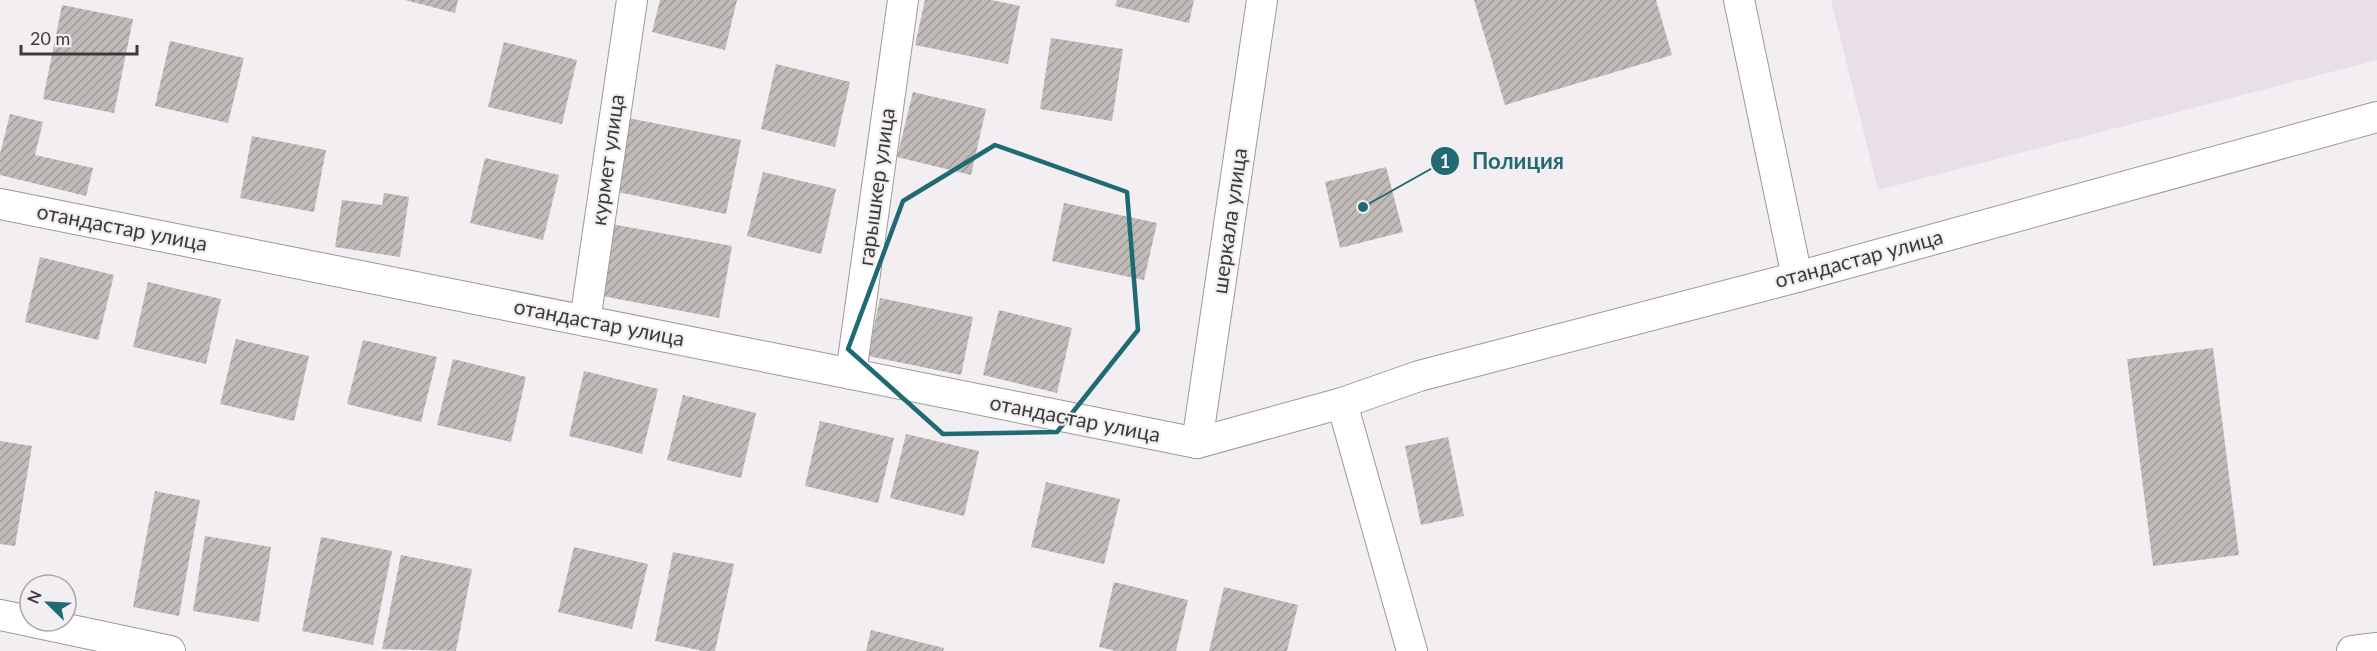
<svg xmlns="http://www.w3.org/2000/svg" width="2377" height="651" viewBox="0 0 2377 651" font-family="Lato,sans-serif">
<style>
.built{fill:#e9dfe9}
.building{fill:url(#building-hatch)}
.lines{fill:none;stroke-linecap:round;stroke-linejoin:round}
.street-casing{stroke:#9c989b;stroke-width:32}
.street{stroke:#fff;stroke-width:30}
.marked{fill:none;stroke:#1f6a73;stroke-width:4.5;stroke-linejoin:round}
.labels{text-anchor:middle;stroke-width:4.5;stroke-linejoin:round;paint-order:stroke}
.street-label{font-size:21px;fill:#3c3b3c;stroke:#f2eef2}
.leader{fill:none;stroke:#1f6a73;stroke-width:2}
.callout-dot{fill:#1f6a73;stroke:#f2eef2;stroke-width:2}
.mark-label{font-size:18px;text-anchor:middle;font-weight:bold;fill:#fff}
.callout-label{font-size:22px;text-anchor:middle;font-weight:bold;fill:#1f6a73;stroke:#f2eef2;stroke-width:4.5;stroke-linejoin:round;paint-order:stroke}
</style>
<defs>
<pattern id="building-hatch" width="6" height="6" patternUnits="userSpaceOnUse" patternTransform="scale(1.5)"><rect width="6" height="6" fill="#c1bcba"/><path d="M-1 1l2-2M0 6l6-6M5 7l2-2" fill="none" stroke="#9e9a98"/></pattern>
</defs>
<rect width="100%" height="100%" fill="#f2eef2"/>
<path class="built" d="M1831 0H2377V60L1878 190Z"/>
<g class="building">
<path d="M405 0H458L455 13Z"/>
<path d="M660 0H737L725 50 652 32Z"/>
<path d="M925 0H991L1020 6 1008 64 915 45Z"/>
<path d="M1117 0H1194L1189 23 1115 6Z"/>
<path d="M1474 0H1656L1672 55 1505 105Z"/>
<path d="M62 5 133 19 114 113 43 99Z"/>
<path d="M1051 38 1123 49 1112 121 1040 109Z"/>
<path d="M170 41 244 58 228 123 155 106Z"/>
<path d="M504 42 577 60 562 124 488 107Z"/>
<path d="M776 64 850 82 835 147 761 129Z"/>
<path d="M913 92 986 109 971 175 897 157Z"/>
<path d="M10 114 43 122 35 155 93 168 86 196 0 175V154Z"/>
<path d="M628 118 741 140 726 214 613 191Z"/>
<path d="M252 136 326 150 314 212 240 198Z"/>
<path d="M485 158 559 175 543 240 470 223Z"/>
<path d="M1386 167 1403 232 1340 248 1325 182Z"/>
<path d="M763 172 836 189 821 254 747 236Z"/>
<path d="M384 193 409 197 400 257 335 247 342 200 382 205Z"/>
<path d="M1064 203 1157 223 1144 280 1052 261Z"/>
<path d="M611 224 732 246 719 318 597 295Z"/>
<path d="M40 257 114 275 98 340 25 322Z"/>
<path d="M148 282 221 299 206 364 133 347Z"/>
<path d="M880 298 973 317 961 375 868 356Z"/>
<path d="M999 310 1072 328 1057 393 983 375Z"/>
<path d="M236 339 309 356 294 421 220 404Z"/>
<path d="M363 340 437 357 421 422 347 404Z"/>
<path d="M2213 348 2239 555 2153 566 2127 359Z"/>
<path d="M453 359 526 377 511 442 437 425Z"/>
<path d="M584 371 658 389 642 454 569 436Z"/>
<path d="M683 395 756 413 741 478 667 460Z"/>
<path d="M820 421 894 438 878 503 805 486Z"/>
<path d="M906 434 979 451 964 516 890 498Z"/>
<path d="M1448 437 1464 516 1421 525 1405 446Z"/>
<path d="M0 441 32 446 15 546 0 544Z"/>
<path d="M1046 482 1120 499 1104 564 1031 547Z"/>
<path d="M155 491 200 500 179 616 133 607Z"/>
<path d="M205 536 271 547 259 622 193 611Z"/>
<path d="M321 537 392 551 373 645 302 631Z"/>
<path d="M574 547 648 564 632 629 558 612Z"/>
<path d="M673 552 734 564 715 651H703L655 641Z"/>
<path d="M401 555 472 569 456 651 382 649Z"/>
<path d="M1114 582 1188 600 1176 651H1116L1099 647Z"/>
<path d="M1224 587 1298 605 1287 651H1209Z"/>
<path d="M871 630 944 648 943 651H866Z"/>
</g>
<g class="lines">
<g class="street-casing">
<g id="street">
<path d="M1739 0 1797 277"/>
<path d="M0 204 1197 443 1342 403 1412 651"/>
<path d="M585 321 632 0"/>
<path d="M851 374 903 0"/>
<path d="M1342 403 1419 376 1797 277 2377 117"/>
<path d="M1197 443 1262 0"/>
<path d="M0 615 170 651"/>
<path d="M2352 651 2377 648"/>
</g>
</g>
<use href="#street" class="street"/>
</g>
<path class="marked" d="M995 145 1127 192 1138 330 1057 432 943 434 848 349 903 201Z"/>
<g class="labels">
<g class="street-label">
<text transform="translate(608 160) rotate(-82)" y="7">курмет улица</text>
<text transform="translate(877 187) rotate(-82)" y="7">гарышкер улица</text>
<text transform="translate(1230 221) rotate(-82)" y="7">шеркала улица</text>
<text transform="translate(122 228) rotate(11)" y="7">отандастар улица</text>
<text transform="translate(1859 259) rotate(-15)" y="7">отандастар улица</text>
<text transform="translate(599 323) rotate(11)" y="7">отандастар улица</text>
<text transform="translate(1075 419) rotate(11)" y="7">отандастар улица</text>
</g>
</g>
<path class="leader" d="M1363 207L1445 161"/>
<g class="callout-dot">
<circle cx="1363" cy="207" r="6"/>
<circle cx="1445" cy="161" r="15"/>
</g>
<g class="mark-label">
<text x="1445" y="168">1</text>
</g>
<g class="callout-label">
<text x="1518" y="169">Полиция</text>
</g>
<g transform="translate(48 603) rotate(294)"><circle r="28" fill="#f2eef2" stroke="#a9a6a9" stroke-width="1.5"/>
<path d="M0-4.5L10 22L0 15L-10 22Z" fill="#1f6a73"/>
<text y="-9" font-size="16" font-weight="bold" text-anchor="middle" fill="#3c3b3c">N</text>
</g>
<path d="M21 45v9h116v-9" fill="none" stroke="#3c3b3c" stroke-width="3"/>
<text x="30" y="45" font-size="18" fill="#3c3b3c" stroke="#f2eef2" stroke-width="4.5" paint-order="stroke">20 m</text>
</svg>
